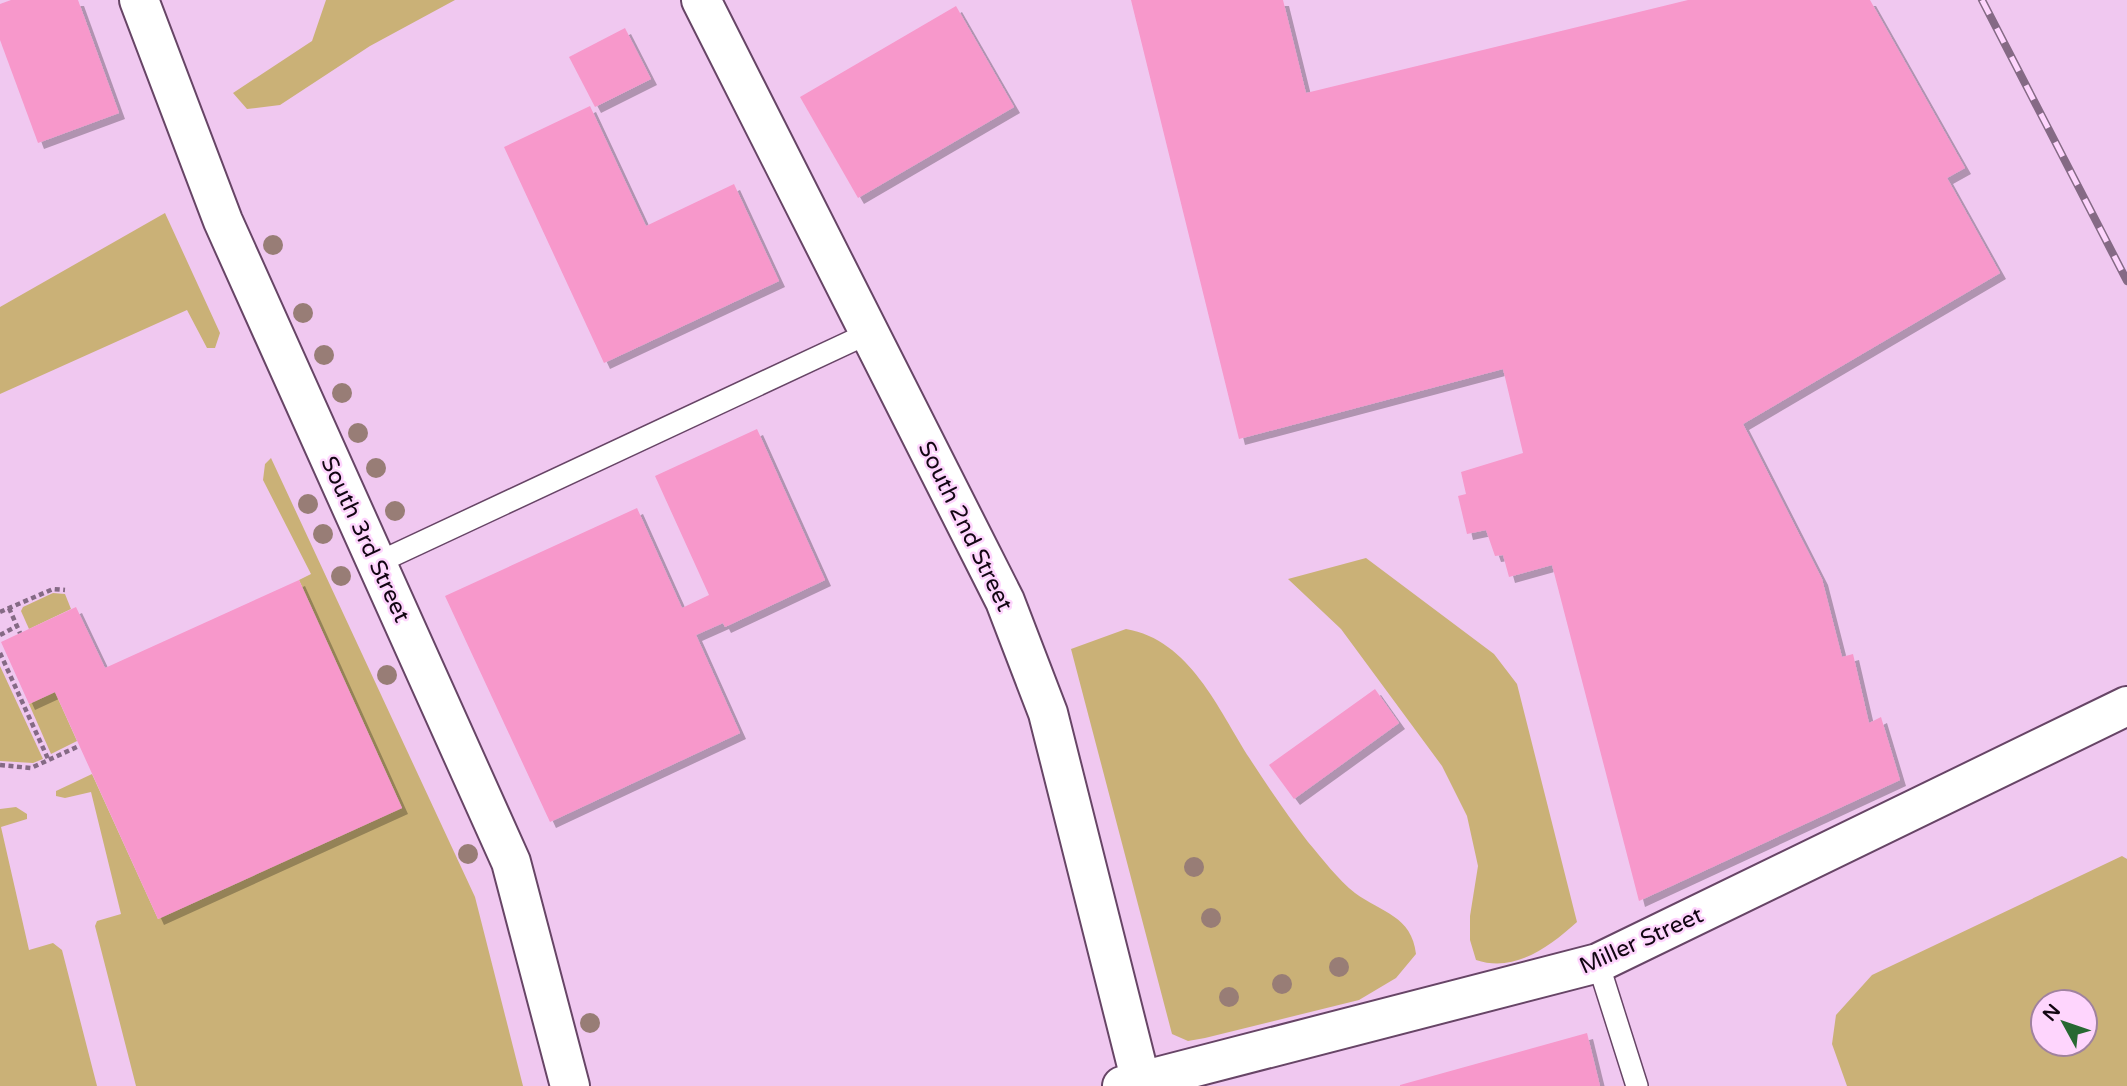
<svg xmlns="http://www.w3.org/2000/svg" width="2127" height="1086" viewBox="0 0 2127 1086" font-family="'Varela Round',sans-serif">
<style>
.green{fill:#cab177;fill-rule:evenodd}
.building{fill:#f798cb;filter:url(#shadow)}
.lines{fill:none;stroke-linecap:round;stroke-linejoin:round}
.service-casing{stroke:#674566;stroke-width:24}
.minor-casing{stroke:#674566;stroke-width:42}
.path{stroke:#856a85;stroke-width:4.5;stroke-dasharray:5 3.5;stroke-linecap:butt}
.service{stroke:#fff;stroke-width:21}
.minor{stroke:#fff;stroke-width:38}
.rail-casing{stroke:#856a85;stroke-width:8}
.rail{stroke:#fed5fd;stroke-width:5;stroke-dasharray:16;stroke-linecap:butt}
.tree{fill:#987d76}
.labels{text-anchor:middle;stroke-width:5;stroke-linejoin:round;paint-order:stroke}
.street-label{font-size:23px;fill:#130613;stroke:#fed5fd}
</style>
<defs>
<filter id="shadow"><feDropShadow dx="6" dy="6" stdDeviation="0" flood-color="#0004"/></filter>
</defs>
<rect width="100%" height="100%" fill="#f0c8f0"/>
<g class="green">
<path d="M326 0H455L370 46 280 105 247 109 233 93 312 41Z"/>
<path d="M165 213 220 333 215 348H207L187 310 0 394V307Z"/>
<path d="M271 458 475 897 523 1086H136L95 926 97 921 121 914 91 792 65 798 56 796V791L92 774 158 919 402 808 299 580 311 574 263 480 265 464Z"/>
<path d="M1366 558 1494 654 1517 684 1577 922C1549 947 1515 973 1476 960L1470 940V916L1478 866 1467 816 1442 766 1341 629 1288 579Z"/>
<path d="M53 593 65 594 71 609 29 629 21 611 23 607Z"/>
<path d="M1126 629C1190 640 1218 709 1250 759 1268 787 1288 816 1308 842 1322 858 1338 880 1355 893 1381 912 1412 916 1416 954L1396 978 1359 1000 1205 1038 1188 1041 1172 1034 1071 649Z"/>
<path d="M0 666 43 759 33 763 0 761Z"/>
<path d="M55 692 77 741 51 754 29 704Z"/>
<path d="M16 807 27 814V819L1 827 29 950 53 943 62 950 97 1086H0V809Z"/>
<path d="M2122 856 2127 859V1086H1847L1832 1044 1836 1015 1872 975ZM2043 1002H2085V1044H2043Z"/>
</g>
<g class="building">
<path d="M11 0H78L119 113 38 143 0 40V4Z"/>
<path d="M1131 0H1283L1306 93 1688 0H1870L1965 168 1947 178 2000 273 1743 424 1822 579 1842 657 1853 654 1869 723 1881 717 1900 780 1639 901 1552 565 1509 577 1503 555 1495 556 1486 530 1467 534 1458 496 1466 494 1461 472 1523 453 1503 369 1239 439Z"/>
<path d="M956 6 1014 107 858 198 800 97Z"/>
<path d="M625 28 651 79 595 107 569 57Z"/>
<path d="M590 106 646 226 734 184 779 281 604 363 504 147Z"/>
<path d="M757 429 825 580 725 627 723 623 696 635 740 733 550 822 445 596 637 508 682 608 709 595 655 476Z"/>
<path d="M299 580 402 808 158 919 55 692 29 704 1 642 76 607 105 668Z"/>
<path d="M1375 689 1399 723 1294 799 1269 765Z"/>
<path d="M1587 1033 1600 1086H1400V1085Z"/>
</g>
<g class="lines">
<g class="service-casing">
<g id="service">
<path d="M377 563 869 333"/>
<path d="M1598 963 1637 1086"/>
</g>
</g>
<g class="minor-casing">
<g id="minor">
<path d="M139 0 223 221 511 862 570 1086"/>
<path d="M701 0 1005 601 1048 713 1142 1086"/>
<path d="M1122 1086 1598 963 2127 706"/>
</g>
</g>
<g class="path">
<path d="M9 608 20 633"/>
<path d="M0 612 53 589 65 590"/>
<path d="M0 635 17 626"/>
<path d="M0 653 49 761"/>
<path d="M0 765 31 768 79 746"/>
</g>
<use href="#service" class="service"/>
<use href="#minor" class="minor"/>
<g class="rail-casing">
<path id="rail" d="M1982 0 2127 281"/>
</g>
<use href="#rail" class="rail"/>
</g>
<g class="tree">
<circle cx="273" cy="245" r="10"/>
<circle cx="303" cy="313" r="10"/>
<circle cx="324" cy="355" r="10"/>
<circle cx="342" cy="393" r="10"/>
<circle cx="358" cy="433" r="10"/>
<circle cx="376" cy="468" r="10"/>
<circle cx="308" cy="504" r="10"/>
<circle cx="395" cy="511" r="10"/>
<circle cx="323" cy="534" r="10"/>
<circle cx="341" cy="576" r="10"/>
<circle cx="387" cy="675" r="10"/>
<circle cx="468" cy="854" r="10"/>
<circle cx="1194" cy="867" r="10"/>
<circle cx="1211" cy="918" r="10"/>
<circle cx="1339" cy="967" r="10"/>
<circle cx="1282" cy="984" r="10"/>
<circle cx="1229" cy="997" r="10"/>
<circle cx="590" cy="1023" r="10"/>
</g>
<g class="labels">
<g class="street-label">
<text transform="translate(966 526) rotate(64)" y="8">South 2nd Street</text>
<text transform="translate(366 539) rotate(65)" y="8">South 3rd Street</text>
<text transform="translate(1641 940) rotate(-24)" y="8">Miller Street</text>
</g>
</g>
<g transform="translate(2064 1023) rotate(310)"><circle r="33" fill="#fed5fd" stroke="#a0829f" stroke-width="2"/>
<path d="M0-5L12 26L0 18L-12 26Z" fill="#276832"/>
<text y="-10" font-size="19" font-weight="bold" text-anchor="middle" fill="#130613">N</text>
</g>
</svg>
